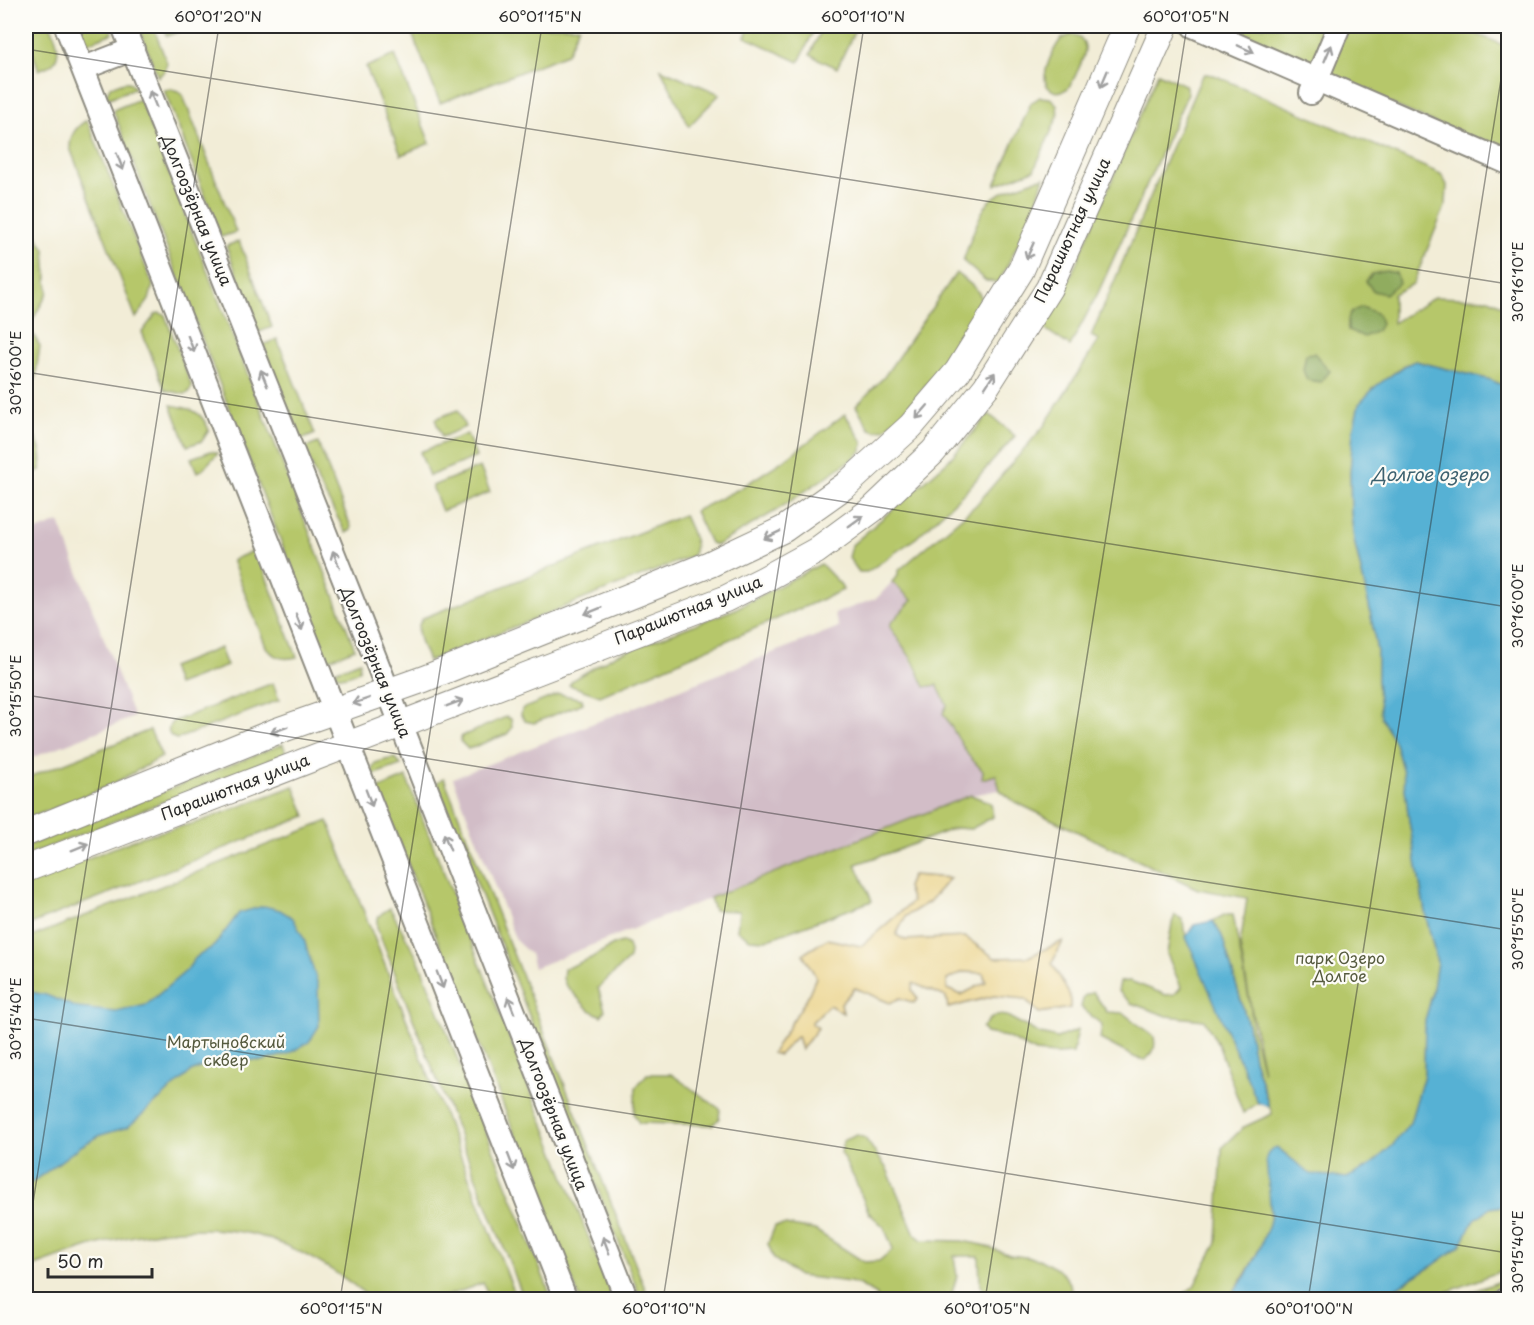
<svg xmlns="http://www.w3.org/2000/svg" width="1534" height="1325" viewBox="0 0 1534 1325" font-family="'Playpen Sans',sans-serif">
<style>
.industrial{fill:#d2bdc7}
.green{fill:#b6c76b;stroke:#70794b;stroke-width:1.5}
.forest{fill:#90ac5f;stroke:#5e6c45;stroke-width:1.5}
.sand{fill:#eeda9e;stroke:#8c8264;stroke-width:1.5;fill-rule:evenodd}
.water{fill:#56b1d4;stroke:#406e80;stroke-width:1.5}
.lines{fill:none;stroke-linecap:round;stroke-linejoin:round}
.secondary-casing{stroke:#8e8c81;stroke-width:26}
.primary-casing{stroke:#8e8c81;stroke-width:28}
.secondary{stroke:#fff;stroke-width:22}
.primary{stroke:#fff;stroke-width:26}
.oneway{stroke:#a0a0a0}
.ticks{fill:none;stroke:#2b2b2b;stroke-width:1.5;stroke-opacity:0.45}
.labels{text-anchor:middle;stroke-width:4.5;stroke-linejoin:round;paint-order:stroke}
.street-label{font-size:16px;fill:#2b2b2b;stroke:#fdfcf7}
.park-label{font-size:16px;fill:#555a3e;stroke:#fdfcf7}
.water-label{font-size:18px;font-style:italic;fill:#3c616f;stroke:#fdfcf7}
.neatline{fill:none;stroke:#2b2b2b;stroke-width:2}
.ticks-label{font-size:15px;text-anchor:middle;fill:#2b2b2b}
</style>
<rect width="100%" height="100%" fill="#fdfcf7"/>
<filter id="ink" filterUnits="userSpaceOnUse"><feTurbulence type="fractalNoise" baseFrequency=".0167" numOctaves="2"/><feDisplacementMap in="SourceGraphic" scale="12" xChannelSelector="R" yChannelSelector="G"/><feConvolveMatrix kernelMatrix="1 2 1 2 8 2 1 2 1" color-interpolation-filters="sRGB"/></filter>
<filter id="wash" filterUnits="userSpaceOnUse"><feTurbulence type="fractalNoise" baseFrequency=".008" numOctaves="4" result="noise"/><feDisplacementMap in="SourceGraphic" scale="24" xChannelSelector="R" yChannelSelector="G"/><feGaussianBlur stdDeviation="1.35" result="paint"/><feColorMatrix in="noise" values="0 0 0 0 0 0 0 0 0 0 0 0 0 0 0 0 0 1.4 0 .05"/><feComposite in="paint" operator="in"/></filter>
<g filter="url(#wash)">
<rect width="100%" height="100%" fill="#f2edd7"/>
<g class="industrial">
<path d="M59 522 134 717 26 760V535Z"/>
<path d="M892 582 912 600 891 623 925 687 937 685 947 706 968 755 983 771 996 775 1000 790 971 795 534 968 530 954 516 941 453 778 839 627 834 614 877 598Z"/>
</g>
<g class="green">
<path d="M26 26H51C55 36 63 53 53 63 50 66 43 68 39 70L26 35Z"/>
<path d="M78 26H110L113 33 85 44Z"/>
<path d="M138 26H153L167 63C166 69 164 73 158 77Z"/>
<path d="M163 26H193L167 36Z"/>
<path d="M409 26H579L567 54 440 103Z"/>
<path d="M750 26H816L799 62 745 37Z"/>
<path d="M823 26H857L837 68 810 55Z"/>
<path d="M1235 26H1330L1313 60 1304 65 1231 33Z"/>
<path d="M1348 26H1458L1508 47V156L1335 79 1332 74 1331 66Z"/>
<path d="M1071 35C1093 39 1084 57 1078 70 1075 76 1073 82 1068 88 1064 91 1060 93 1054 91 1034 84 1053 50 1061 39Z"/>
<path d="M395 55 430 143 401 155 366 67Z"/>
<path d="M661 69 720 94 689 126Z"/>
<path d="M1158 73 1185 85 1188 93 1098 293 1070 346 1042 327 1069 280Z"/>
<path d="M1205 74 1214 75 1441 174 1447 185 1446 204 1413 284 1393 294V323L1435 297 1489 299 1508 308V388L1491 380 1416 361 1405 365 1376 386 1366 396 1350 473 1351 513 1354 540 1370 610 1377 652V681L1381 717 1395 743 1403 772 1409 821 1425 912 1437 962 1432 995 1425 1021 1424 1075 1410 1123 1393 1146 1368 1168 1347 1178 1310 1175 1282 1151C1279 1166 1272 1182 1271 1197 1269 1207 1272 1215 1269 1225 1260 1252 1245 1276 1228 1299H1178L1194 1286 1217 1242 1222 1148 1244 1127 1272 1114 1254 1059 1248 1025 1222 936 1213 921 1224 915H1233L1251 1010 1252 1028 1263 1072 1240 946 1247 898 1198 889 1015 802 1000 790 996 775 982 779 983 771 968 755 943 713 947 705 937 685 925 687 913 661 890 627 891 623 912 600 892 582 898 575V571L976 505 1044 426 1099 340 1091 336 1201 78Z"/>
<path d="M124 82H129L135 88 107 99 106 95 110 87Z"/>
<path d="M171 89 178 91 183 96 236 232 221 237 164 90Z"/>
<path d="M1040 97 1050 98 1054 101 1057 106 1058 116 1034 170 995 185 1031 103Z"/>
<path d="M140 99 355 649 327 660 113 110Z"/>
<path d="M87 120 153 285 149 300 136 318 70 148C70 134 76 127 87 120Z"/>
<path d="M1044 177 1033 214 999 282 986 281 963 261C969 245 980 207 993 198 1004 189 1030 182 1044 177Z"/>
<path d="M26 231 35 234 45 249 48 292 31 323V331L40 346 35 380 26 389Z"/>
<path d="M239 241 272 327 259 332 226 246Z"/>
<path d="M956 273C967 282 986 292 982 309L945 362 902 414 885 429 875 431 870 429 856 406 884 377Z"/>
<path d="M159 313 165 315 192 387 188 393 184 394 165 390 142 332 156 314Z"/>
<path d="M277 339 315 434 301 440 263 345Z"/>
<path d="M171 405C190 408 202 411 209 430L202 441 187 446Z"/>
<path d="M458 410 465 427 442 437 435 419Z"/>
<path d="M845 414 863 442 862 450 854 458 774 512 717 545 710 543 695 511 739 489 784 460Z"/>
<path d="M989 414 1015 436 966 491 916 538 867 572H859L849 558 852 545 948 461Z"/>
<path d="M26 422C35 439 46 451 40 470L26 476Z"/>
<path d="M467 434 476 457 429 476 420 452Z"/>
<path d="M318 443 351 527V530L346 533 318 482 305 448Z"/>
<path d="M211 451 218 453 202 470 197 472 191 458Z"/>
<path d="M480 467 490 492 442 511 432 486Z"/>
<path d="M684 515C689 528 700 543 692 556L428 661C423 647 412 630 423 618Z"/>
<path d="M256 550 297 657C284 660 275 659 266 647L232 560Z"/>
<path d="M821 564 841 585 843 590 600 696 569 685 574 679 615 655 733 610Z"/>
<path d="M220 648 227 666 177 685 171 667Z"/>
<path d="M360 661 359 670C351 676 340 680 332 672Z"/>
<path d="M273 683 279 700 177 739C168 737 166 730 172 722Z"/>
<path d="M559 694 582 699 583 703 534 723 525 721 521 715 522 709Z"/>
<path d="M506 717 511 719 512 728 507 734 468 749 460 741 462 736Z"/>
<path d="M150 730 162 757 111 785 32 817 26 813V778Z"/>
<path d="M283 744 286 753 26 856V846Z"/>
<path d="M395 758 401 765 372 775 371 772 375 763 385 760Z"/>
<path d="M406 777 613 1299H580L378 789Z"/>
<path d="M444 778 649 1299H641L437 782Z"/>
<path d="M294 786 306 816 26 926V883L141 837 199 822Z"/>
<path d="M971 795 991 803 993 817 971 829 955 828 898 850 856 864 872 901 766 940 750 939 737 930 739 911 714 910 710 898Z"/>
<path d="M328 821 517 1299H490L483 1283 439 1299H371C340 1272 293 1244 252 1234 202 1223 148 1231 99 1244 74 1251 50 1261 26 1269V939Z"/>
<path d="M390 908 419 961 552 1299H524L377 928V919L382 913Z"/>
<path d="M1175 915 1183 920 1184 930 1258 1103 1243 1113 1218 1044 1204 1020 1167 1016 1131 1003 1118 991 1120 982 1130 981 1166 995 1175 994 1181 987 1167 954 1172 923Z"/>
<path d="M622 942 628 945 630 952 629 959 598 988 605 1010 601 1016 588 1009 565 984 563 978 564 969 591 958 615 944Z"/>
<path d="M1093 992 1107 1012 1123 1013 1154 1037C1156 1048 1154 1053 1145 1060L1136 1058 1100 1039 1102 1025 1081 1007 1084 996Z"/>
<path d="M998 1015 1007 1016 1040 1034 1057 1038 1078 1030 1073 1053 1056 1054 1035 1052 1007 1037 986 1033 982 1028 990 1019Z"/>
<path d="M647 1074H671L720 1109 719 1119 712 1125 639 1123 634 1114 636 1087Z"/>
<path d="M857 1135 865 1138 887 1169 915 1234 922 1240 962 1241 983 1245 1010 1255 1039 1259 1057 1269 1064 1275 1070 1283 1072 1299H993L980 1286 979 1256H954L957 1276 950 1300 877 1299V1295L860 1285 850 1282 799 1276 774 1259 768 1244 775 1226 785 1225 815 1230 864 1262 879 1261 893 1249 884 1227 869 1213 854 1178 841 1154 843 1141Z"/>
<path d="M1508 1205V1268L1430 1299 1358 1300 1361 1298 1381 1297 1432 1266 1460 1246 1474 1220 1490 1208Z"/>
<path d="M1508 1278V1284L1468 1299H1453Z"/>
</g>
<g class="forest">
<path d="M1386 271 1396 273 1399 283 1385 294 1373 291 1366 281 1372 274Z"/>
<path d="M1362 307 1378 314 1381 324 1377 331 1364 337 1348 330C1347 315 1348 313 1362 307Z"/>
<path d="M1314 353 1330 371 1321 382 1307 380 1303 370 1306 354Z"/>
</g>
<path class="sand" d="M912 875 950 878 929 902 906 916 896 935 905 940 965 937 995 958 1028 957 1063 941 1052 963 1070 996V1008L1039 1013 1025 999 994 996 948 1008 946 997 913 983 912 990 918 999 914 1003 900 998 890 1003 855 988 841 1003 843 1013 829 1005 811 1023 818 1028 801 1050 797 1036 779 1055 772 1053 807 998 816 977 803 954 827 939 861 946 912 902 907 887ZM963 972 983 973 986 982 961 995 947 989V980Z"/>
<g class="water">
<path d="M1415 361 1491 380 1508 388V1205L1490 1208 1474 1220 1460 1246 1432 1266 1381 1297 1361 1298 1358 1300 1228 1299 1245 1277 1259 1250 1269 1224 1271 1214 1266 1158C1268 1152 1271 1146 1278 1148L1310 1174 1347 1178 1368 1167 1392 1146 1410 1123 1424 1075 1425 1021 1432 995 1437 962 1425 912 1409 821 1403 772 1395 743 1381 717 1377 681V652L1370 610 1354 540 1351 513 1350 473 1353 431 1359 404 1376 386 1406 365Z"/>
<path d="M264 906 280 910 293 918 304 939 318 985 319 1026 309 1042 288 1054 262 1061 223 1057 191 1072 128 1127 101 1135 81 1146 26 1187V991L46 995 78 1008 116 1012 146 1005 187 970 195 958 214 946 239 913Z"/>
<path d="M1213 921 1222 936 1248 1025 1254 1059 1269 1107 1258 1103 1186 937 1194 925Z"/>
</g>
</g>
<g filter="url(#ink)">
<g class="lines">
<g class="secondary-casing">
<g id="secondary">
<path d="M66 26 566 1300"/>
<path d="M123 26 372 650 627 1300"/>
<path d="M1193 26 1508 163"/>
<path d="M84 68 133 49"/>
<path d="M1311 93 1339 26"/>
<path d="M1506 1300 1508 1299"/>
</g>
</g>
<g class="primary-casing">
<g id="primary">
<path d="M26 833 277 731 424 679 710 564 784 529 846 485 911 426 958 371 1021 270 1127 26"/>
<path d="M26 869 725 599 763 580 816 551 873 509 933 452 986 387 1049 288 1165 26"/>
</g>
</g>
<use href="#secondary" class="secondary"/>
<use href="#primary" class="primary"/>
</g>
<defs><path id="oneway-shaft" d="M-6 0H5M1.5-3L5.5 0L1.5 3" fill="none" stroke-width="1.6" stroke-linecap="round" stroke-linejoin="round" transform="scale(1.5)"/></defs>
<g class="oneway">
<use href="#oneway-shaft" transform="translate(1246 49) rotate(24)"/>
<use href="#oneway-shaft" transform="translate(1328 53) rotate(-67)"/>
<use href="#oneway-shaft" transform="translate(1104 79) rotate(113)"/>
<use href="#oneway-shaft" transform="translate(153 99) rotate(-112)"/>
<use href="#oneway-shaft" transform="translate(120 162) rotate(69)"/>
<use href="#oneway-shaft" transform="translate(1030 251) rotate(114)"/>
<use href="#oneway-shaft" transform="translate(191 344) rotate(69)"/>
<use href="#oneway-shaft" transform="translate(264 378) rotate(-112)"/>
<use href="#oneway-shaft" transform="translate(990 380) rotate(-57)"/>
<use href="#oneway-shaft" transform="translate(922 412) rotate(131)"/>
<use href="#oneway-shaft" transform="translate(856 521) rotate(-36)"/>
<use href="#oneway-shaft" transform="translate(772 535) rotate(155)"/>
<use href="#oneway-shaft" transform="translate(336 559) rotate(-112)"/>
<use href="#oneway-shaft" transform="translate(593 611) rotate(158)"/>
<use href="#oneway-shaft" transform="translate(299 622) rotate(69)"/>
<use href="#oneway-shaft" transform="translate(361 701) rotate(161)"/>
<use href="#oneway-shaft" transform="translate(455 703) rotate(-21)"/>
<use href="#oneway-shaft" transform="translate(279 730) rotate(159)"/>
<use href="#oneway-shaft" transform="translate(369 798) rotate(69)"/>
<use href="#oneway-shaft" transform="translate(447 842) rotate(-111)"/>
<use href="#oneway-shaft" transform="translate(80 847) rotate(-22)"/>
<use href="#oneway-shaft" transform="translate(440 980) rotate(69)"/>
<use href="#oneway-shaft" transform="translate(511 1005) rotate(-111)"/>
<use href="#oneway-shaft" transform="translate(511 1162) rotate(69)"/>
<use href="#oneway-shaft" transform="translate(606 1245) rotate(-111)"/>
</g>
</g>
<path class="ticks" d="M26 49 1508 284M26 372 1508 607M26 695 1508 930M26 1018 1508 1253M26 1247 219 26M340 1300 542 26M663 1300 864 26M985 1300 1187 26M1308 1300 1508 35"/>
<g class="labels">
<g class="street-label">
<text transform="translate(197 210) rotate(68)" y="6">Долгоозёрная улица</text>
<text transform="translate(1072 230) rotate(-65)" y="6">Парашютная улица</text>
<text transform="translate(688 610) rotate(-22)" y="6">Парашютная улица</text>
<text transform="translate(376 662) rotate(68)" y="6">Долгоозёрная улица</text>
<text transform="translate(235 787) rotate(-21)" y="6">Парашютная улица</text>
<text transform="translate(554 1114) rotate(69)" y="6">Долгоозёрная улица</text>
</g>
<g class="park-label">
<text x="1340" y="964">парк Озеро<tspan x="1340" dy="18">Долгое</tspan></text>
<text x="226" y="1048">Мартыновский<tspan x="226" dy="18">сквер</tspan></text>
</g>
<g class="water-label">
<text x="1430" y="481">Долгое озеро</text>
</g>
</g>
<rect width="1534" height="1325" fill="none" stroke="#fdfcf7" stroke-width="66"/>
<path d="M48 1268v9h104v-9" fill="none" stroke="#2b2b2b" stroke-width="3"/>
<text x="57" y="1268" font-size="18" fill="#2b2b2b" stroke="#fdfcf7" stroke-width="4.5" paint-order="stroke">50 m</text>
<rect x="33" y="33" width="1468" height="1259" class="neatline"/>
<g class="ticks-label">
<text x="218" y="22">60°01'20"N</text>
<text x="540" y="22">60°01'15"N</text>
<text x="863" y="22">60°01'10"N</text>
<text x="1186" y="22">60°01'05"N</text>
<text transform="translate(1518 282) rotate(-90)" y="5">30°16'10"E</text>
<text transform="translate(16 373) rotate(-90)" y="5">30°16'00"E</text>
<text transform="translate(1518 606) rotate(-90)" y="5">30°16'00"E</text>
<text transform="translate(16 696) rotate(-90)" y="5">30°15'50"E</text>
<text transform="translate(1518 929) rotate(-90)" y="5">30°15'50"E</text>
<text transform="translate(16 1019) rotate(-90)" y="5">30°15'40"E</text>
<text transform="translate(1518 1252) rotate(-90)" y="5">30°15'40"E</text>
<text x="341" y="1314">60°01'15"N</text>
<text x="664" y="1314">60°01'10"N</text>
<text x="987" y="1314">60°01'05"N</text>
<text x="1309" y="1314">60°01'00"N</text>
</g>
</svg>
